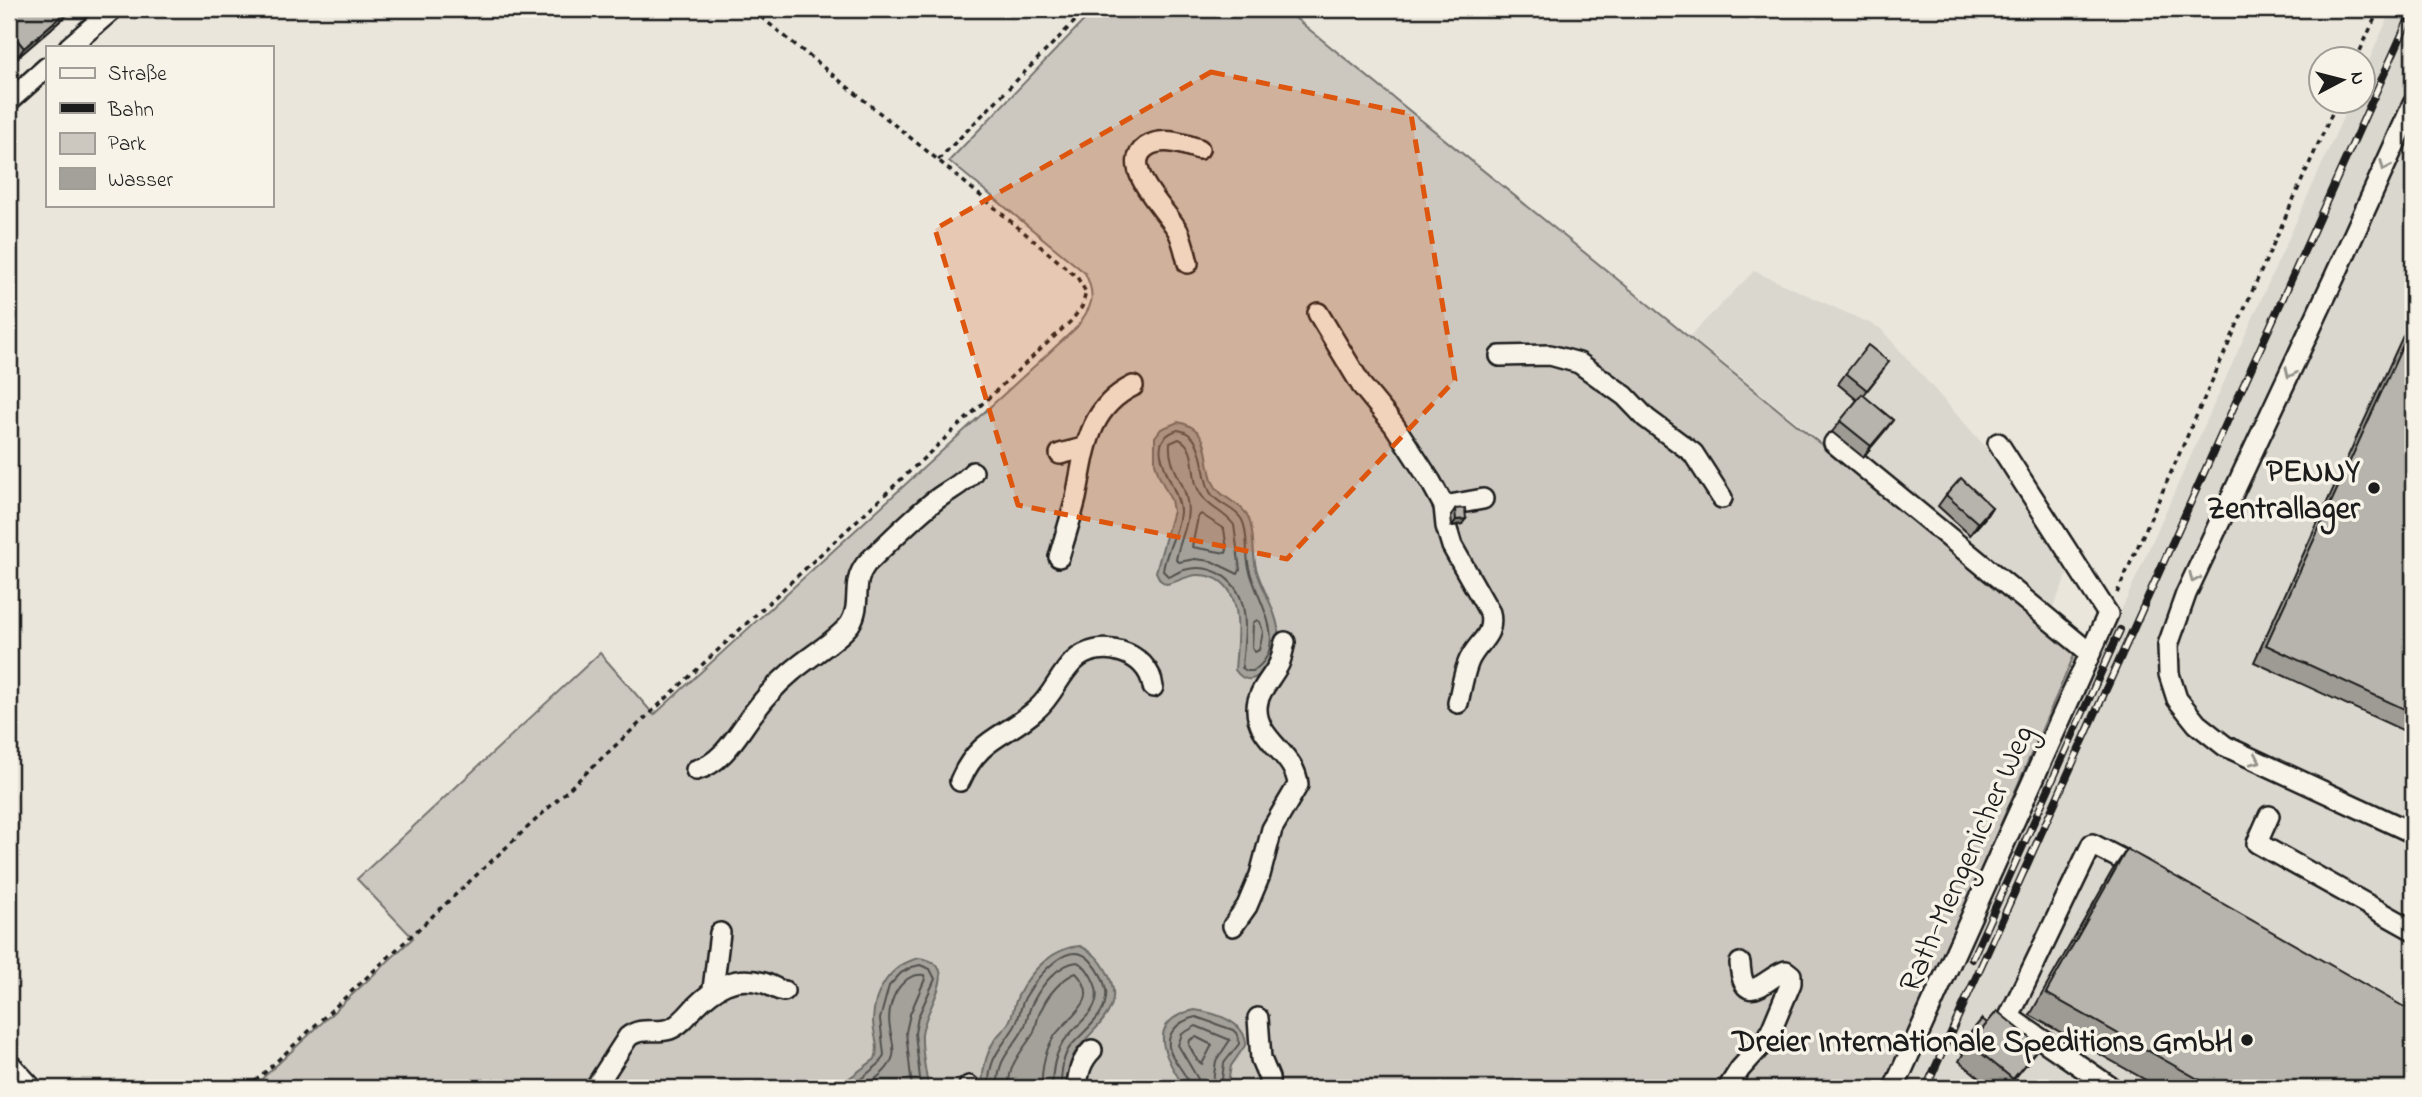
<svg xmlns="http://www.w3.org/2000/svg" width="2422" height="1097" viewBox="0 0 2422 1097" font-family="'Indie Flower',sans-serif">
<style>
.built{fill:#dad7ce}
.green{fill:#ccc8c0;stroke:#74726e;stroke-width:2}
.water{fill:#a3a19a;stroke:#6d6c68;stroke-width:2}
.lines{fill:none;stroke-linecap:round;stroke-linejoin:round}
.shore{stroke:#52514e;stroke-width:2}
.minor-casing{stroke:#1c1c1c;stroke-width:24}
.path{stroke:#1c1c1c;stroke-width:3.5;stroke-dasharray:5 5;stroke-linecap:butt}
.minor{stroke:#f7f3e8;stroke-width:19}
.rail-casing{stroke:#1c1c1c;stroke-width:8}
.rail{stroke:#f7f3e8;stroke-width:5;stroke-dasharray:16;stroke-linecap:butt}
.wall{fill:#9d9b94;stroke:#1c1c1c;stroke-width:2}
.shaded-wall{fill:#7f7e78;stroke:#1c1c1c;stroke-width:2}
.building{fill:#b6b4ac;stroke:#1c1c1c;stroke-width:2}
.oneway{stroke:#94928c}
.marked{fill:#de560d;fill-opacity:0.2;stroke:#de560d;stroke-width:5;stroke-dasharray:14 9;stroke-linejoin:round}
.poi-dot{fill:#1c1c1c;stroke:#f7f3e8;stroke-width:2.5}
.labels{text-anchor:middle;stroke-width:7;stroke-linejoin:round;paint-order:stroke}
.poi-label{font-size:32px;font-weight:bold;fill:#1c1c1c;stroke:#f7f3e8;text-anchor:end}
.street-label{font-size:32px;fill:#1c1c1c;stroke:#f7f3e8}
</style>
<rect width="100%" height="100%" fill="#eae6dc"/>
<filter id="ink" filterUnits="userSpaceOnUse"><feTurbulence type="fractalNoise" baseFrequency=".0143" numOctaves="2"/><feDisplacementMap in="SourceGraphic" scale="14" xChannelSelector="R" yChannelSelector="G"/><feConvolveMatrix kernelMatrix="1 2 1 2 8 2 1 2 1" color-interpolation-filters="sRGB"/></filter>
<g filter="url(#ink)">
<g class="built">
<path d="M2392 9H2413V1088H1905L1923 1042 2094 671 2350 102H2362L2363 74Z"/>
<path d="M1754 271 1880 328 2078 551 2046 623 1690 336Z"/>
</g>
<path class="green" d="M1095 9H1284L2076 651 1886 1088H252L413 938 357 879 600 653 654 715 1077 327C1092 305 1097 298 1085 273L949 161Z"/>
<g class="water">
<path d="M1178 422C1213 429 1203 457 1213 482 1220 500 1243 502 1249 519 1255 535 1252 552 1256 568 1261 588 1275 607 1278 628 1281 649 1256 700 1235 670 1237 637 1248 575 1198 575 1186 575 1177 583 1166 584L1160 580 1156 572 1173 511 1171 500 1159 476 1155 463V437L1161 429Z"/>
<path d="M1080 946C1093 952 1100 959 1107 972 1127 1010 1095 1025 1076 1051 1069 1060 1068 1077 1068 1088H983C981 1073 986 1055 994 1041 998 1034 1007 1028 1010 1020 1014 1012 1014 1002 1019 994 1030 972 1053 947 1080 946Z"/>
<path d="M919 958C965 964 924 1008 922 1034 921 1051 926 1070 928 1088H836L875 1059C880 1046 873 1034 873 1020 874 991 890 965 919 958Z"/>
<path d="M1195 1010C1216 1013 1245 1022 1246 1044L1231 1066 1227 1088H1185C1166 1059 1142 1021 1195 1010Z"/>
</g>
<g class="lines">
<g class="shore">
<path d="M1178 430C1206 434 1200 472 1210 492 1217 505 1235 507 1242 520 1249 533 1245 553 1249 568 1256 600 1292 645 1253 671H1247L1242 668C1243 649 1247 630 1244 612 1240 581 1214 562 1184 570 1179 571 1174 575 1169 577L1163 571C1165 551 1179 533 1180 512 1181 487 1137 442 1178 430Z"/>
<path d="M1179 439C1195 446 1192 469 1196 484 1204 508 1221 508 1234 525L1240 570 1238 574 1211 561 1195 559 1179 562 1176 560C1179 540 1191 523 1187 501 1184 479 1168 468 1170 443Z"/>
<path d="M1201 514 1224 529 1227 550 1226 553 1192 547 1198 517Z"/>
<path d="M1257 620 1260 622 1263 632 1259 650 1255 652 1252 648 1253 623Z"/>
<path d="M1196 1037 1212 1045 1202 1064 1197 1060 1189 1045 1190 1040Z"/>
<path d="M850 1088 879 1064 884 1055 880 1019 889 986 901 973 912 967 920 965 930 969 935 979 918 1017 915 1033 921 1088"/>
<path d="M863 1088C875 1079 889 1071 893 1056 895 1046 891 1037 890 1028 887 1012 892 993 904 982 910 976 916 974 924 975L925 979 910 1014 906 1032 912 1088"/>
<path d="M989 1088C988 1057 1001 1049 1015 1026 1020 1017 1020 1005 1026 996 1037 977 1069 936 1091 961 1098 969 1104 980 1106 990 1109 1015 1084 1030 1070 1047 1062 1057 1061 1076 1061 1088"/>
<path d="M998 1088C997 1057 1011 1052 1024 1028 1028 1020 1028 1010 1033 1002 1041 986 1058 964 1077 962 1085 965 1088 971 1092 978 1110 1011 1073 1022 1061 1046 1054 1058 1052 1075 1052 1088"/>
<path d="M1009 1088C1008 1064 1021 1053 1033 1034 1037 1026 1037 1016 1042 1008 1048 995 1062 978 1076 973 1105 1003 1064 1017 1052 1040 1044 1054 1041 1073 1042 1088"/>
<path d="M1190 1088C1188 1069 1159 1054 1172 1032 1178 1023 1186 1019 1196 1017L1233 1030 1238 1035 1239 1044 1224 1063 1221 1088"/>
<path d="M1199 1088 1198 1079 1178 1045 1182 1034 1196 1026 1230 1040 1216 1061 1212 1088"/>
</g>
<g class="minor-casing">
<g id="minor">
<path d="M69 47 113 9"/>
<path d="M9 101 47 67"/>
<path d="M2413 104 2335 276 2186 594 2168 645 2169 674 2177 699 2197 724 2225 746 2413 833"/>
<path d="M1188 263C1185 252 1183 241 1178 231 1168 212 1118 167 1146 147 1162 136 1183 144 1199 149"/>
<path d="M1318 313 1362 386 1394 425 1431 482 1444 506 1446 526 1452 546 1490 613C1495 638 1476 642 1468 663 1463 676 1461 690 1458 703"/>
<path d="M1500 356 1550 355 1579 363 1625 396 1646 418 1693 453 1722 498"/>
<path d="M1834 443 2090 653"/>
<path d="M1060 454 1084 448"/>
<path d="M1444 506 1483 499"/>
<path d="M1059 557C1065 537 1071 518 1076 498 1085 454 1086 409 1133 386"/>
<path d="M696 770C724 763 739 731 755 711 765 698 776 685 788 675 805 659 837 641 850 624 863 603 850 585 866 564 888 543 909 521 933 502 946 491 961 486 973 472"/>
<path d="M960 781C980 736 1005 738 1037 709 1052 696 1059 676 1073 662 1098 637 1149 651 1153 687"/>
<path d="M2269 816 2257 843 2413 930"/>
<path d="M1233 926 1247 906 1260 875 1272 829 1298 785C1296 754 1256 740 1257 708 1257 692 1272 678 1279 664 1282 657 1283 649 1285 642"/>
<path d="M713 989 720 933"/>
<path d="M1258 1018 1261 1059 1269 1078V1088"/>
<path d="M9 1063 32 1088"/>
<path d="M969 1086V1088"/>
<path d="M595 1088 628 1037C642 1026 655 1034 670 1029 680 1025 688 1015 695 1007 714 988 734 974 764 983 771 985 777 990 784 991"/>
<path d="M1077 1088C1078 1073 1081 1061 1092 1050"/>
<path d="M1728 1088 1740 1069 1768 1038 1791 983V975L1786 971C1768 975 1743 1013 1740 963"/>
<path d="M1894 1088 2108 614 1998 443"/>
<path d="M2112 1088 2009 1017 2092 844 2142 870"/>
</g>
</g>
<g class="path">
<path d="M2356 60 2379 9"/>
<path d="M938 160 1087 9"/>
<path d="M2117 593 2337 102"/>
<path d="M248 1088 1071 321 1082 307 1086 292 1077 277 938 160 751 9"/>
</g>
<use href="#minor" class="minor"/>
<g class="rail-casing">
<g id="rail">
<path d="M1972 959 2120 630"/>
<path d="M1926 1088 2413 10"/>
</g>
</g>
<use href="#rail" class="rail"/>
</g>
<g class="wall">
<path d="M14 9H74L16 59 9 50V13Z"/>
<path d="M2413 314V735L2254 662Z"/>
<path d="M1846 373H1881L1863 396 1893 420 1863 457 1832 432 1857 400 1838 384Z"/>
<path d="M1946 495 1992 507 1985 518 1970 535 1938 506Z"/>
<path d="M1455 509 1462 524 1452 526 1451 515Z"/>
<path d="M2127 849 2413 1088H2160L2030 1015 2112 871Z"/>
<path d="M1982 1019 2028 1062 2007 1088H1992L1959 1061 1963 1054 1957 1050Z"/>
</g>
<g class="shaded-wall">
<path d="M69 9H74L16 59 24 48Z"/>
<path d="M1893 420 1885 431 1863 457 1871 446Z"/>
<path d="M1992 507 1985 518 1970 535 1978 523Z"/>
<path d="M1466 519 1462 524 1452 526 1456 520Z"/>
</g>
<g class="building">
<path d="M14 9H69L24 48 9 30V13Z"/>
<path d="M2413 323V713L2266 645Z"/>
<path d="M1868 345 1889 362 1867 390 1846 373Z"/>
<path d="M1862 394 1893 420 1871 446 1840 421Z"/>
<path d="M1961 478 1992 507 1978 523 1946 495Z"/>
<path d="M1465 508 1466 519 1456 520 1455 509Z"/>
<path d="M2127 849 2413 1012V1088H2214L2046 993Z"/>
<path d="M1997 1011 2040 1046 2013 1079 1970 1044Z"/>
<path d="M1982 1019 1987 1023 1967 1049 1961 1044Z"/>
</g>
<defs><path id="oneway-chevron" d="M-2-3.5L2.5 0L-2 3.5" fill="none" stroke-width="1.6" stroke-linecap="round" stroke-linejoin="round" transform="scale(1.75)"/></defs>
<g class="oneway">
<use href="#oneway-chevron" transform="translate(2385 166) rotate(114)"/>
<use href="#oneway-chevron" transform="translate(2290 373) rotate(115)"/>
<use href="#oneway-chevron" transform="translate(2194 578) rotate(115)"/>
<use href="#oneway-chevron" transform="translate(2256 760) rotate(25)"/>
</g>
</g>
<path class="marked" d="M1211 72 1411 114 1455 380 1287 559 1018 505 935 229Z"/>
<g class="poi-dot">
<circle cx="2374" cy="488" r="7"/>
<circle cx="2247" cy="1040" r="7"/>
</g>
<g class="labels">
<g class="poi-label">
<text x="2360" y="481">PENNY<tspan x="2360" dy="37">Zentrallager</tspan></text>
<text x="2233" y="1051">Dreier Internationale Speditions GmbH</text>
</g>
<g class="street-label">
<text transform="translate(1965 858) rotate(-66)" y="11">Rath-Mengenicher Weg</text>
</g>
</g>
<rect width="2422" height="1097" fill="none" stroke="#f7f3e8" stroke-width="35"/>
<rect x="18" y="18" width="2387" height="1062" fill="none" stroke="#1c1c1c" stroke-width="2.5" filter="url(#ink)"/>
<rect x="46" y="46" width="228" height="161" fill="#f7f3e8" stroke="#9f9d96" stroke-width="2"/>
<rect x="60" y="68" width="35" height="10" fill="#f7f3e8" stroke="#9f9d96" stroke-width="2"/>
<text x="108" y="80" font-size="21" fill="#1c1c1c">Straße</text>
<rect x="60" y="103" width="35" height="10" fill="#1c1c1c" stroke="#9f9d96" stroke-width="2"/>
<text x="108" y="116" font-size="21" fill="#1c1c1c">Bahn</text>
<rect x="60" y="133" width="35" height="21" fill="#ccc8c0" stroke="#9f9d96" stroke-width="2"/>
<text x="108" y="150" font-size="21" fill="#1c1c1c">Park</text>
<rect x="60" y="168" width="35" height="21" fill="#a3a19a" stroke="#9f9d96" stroke-width="2"/>
<text x="108" y="186" font-size="21" fill="#1c1c1c">Wasser</text>
<g transform="translate(2342 80) rotate(83)"><circle r="33" fill="#f7f3e8" stroke="#9f9d96" stroke-width="2"/>
<path d="M0-5L12 26L0 18L-12 26Z" fill="#1c1c1c"/>
<text y="-10" font-size="19" font-weight="bold" text-anchor="middle" fill="#1c1c1c">N</text>
</g>
</svg>
